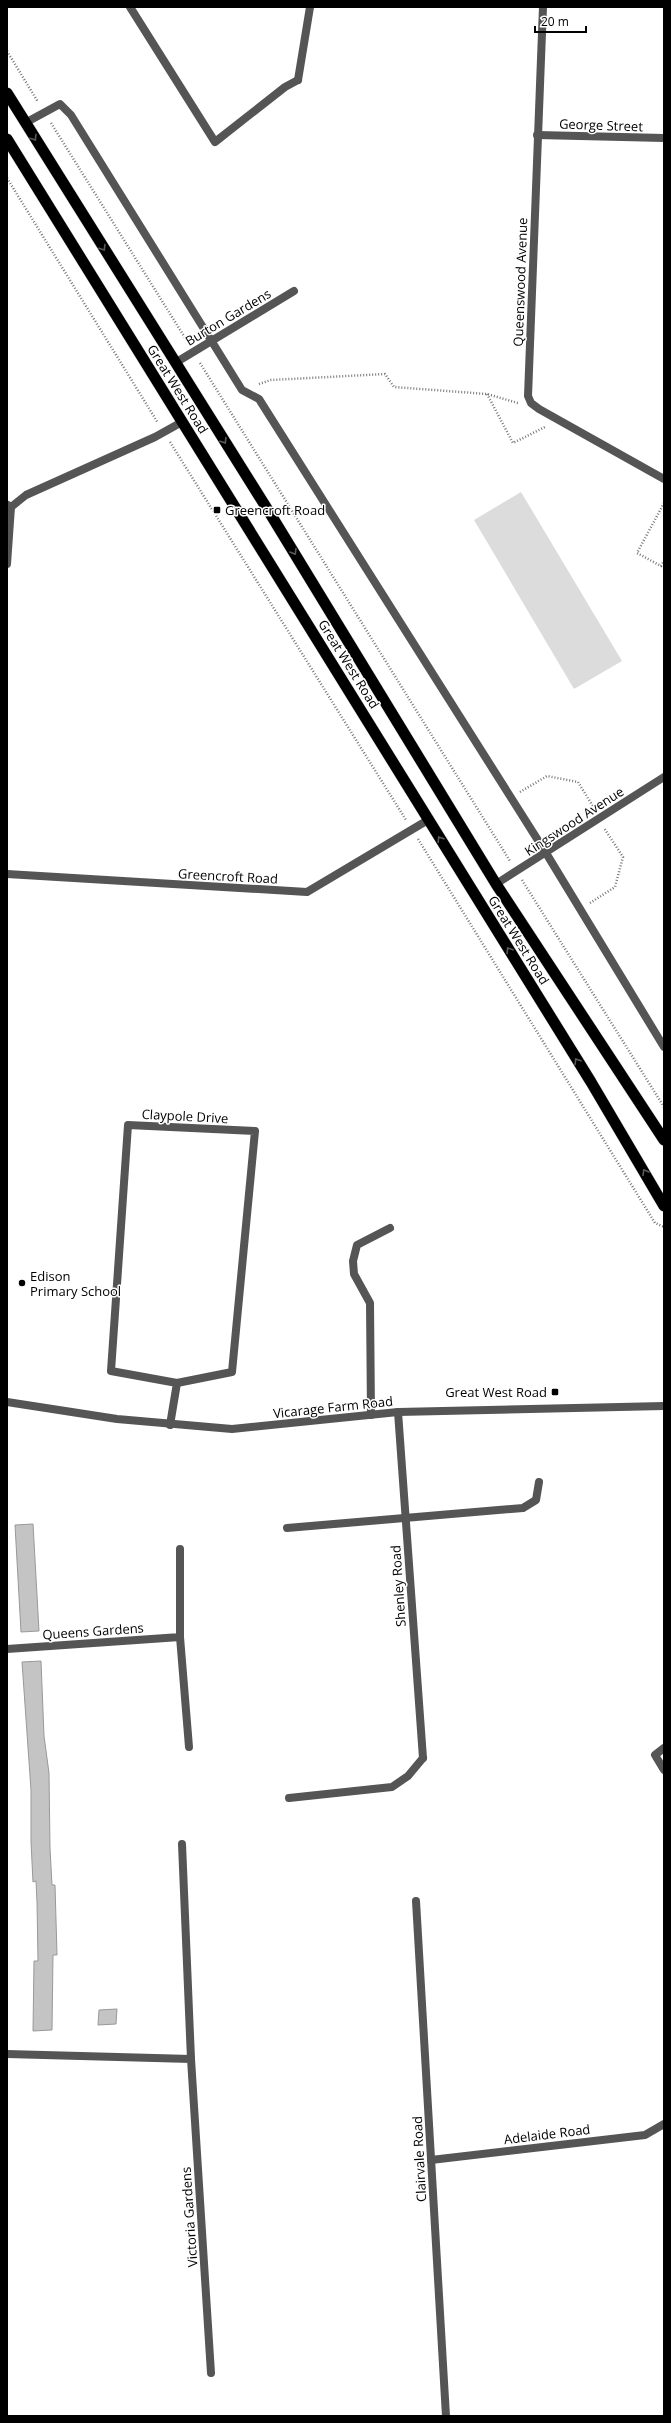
<svg xmlns="http://www.w3.org/2000/svg" width="671" height="2423" viewBox="0 0 671 2423" font-family="'Open Sans',sans-serif">
<style>
.green{fill:#dcdcdc}
.building{fill:#c4c4c4;stroke:#999}
.lines{fill:none;stroke-linecap:round;stroke-linejoin:round}
.trunk-casing{stroke:#dbdbdb;stroke-width:12}
.path{stroke:#777;stroke-width:2.5;stroke-dasharray:1 2;stroke-linecap:butt}
.service{stroke:#555;stroke-width:8}
.minor{stroke:#555;stroke-width:8}
.tertiary{stroke:#555;stroke-width:8}
.trunk{stroke:#000;stroke-width:11}
.oneway{stroke:#595959}
.poi-dot{fill:#000;stroke:#fff;stroke-width:1.5}
.labels{text-anchor:middle;stroke-width:3;stroke-linejoin:round;paint-order:stroke}
.street-label{font-size:13px;fill:#000;stroke:#fff}
.poi-label{font-size:13px;fill:#000;stroke:#fff;text-anchor:start}
</style>
<rect width="100%" height="100%" fill="#fff"/>
<path class="green" d="M521 492 622 661 574 689 474 520Z"/>
<g class="building">
<path d="M33 1524 39 1631 21 1632 15 1525Z"/>
<path d="M41 1661 44 1736 49 1773 50 1848 52 1885H55L57 1955H53L52 2030 33 2031 34 1961H38L37 1902 36 1881 33 1882 31 1842V1790L22 1662Z"/>
<path d="M117 2009 116 2024 98 2025 99 2010Z"/>
</g>
<g class="lines">
<g class="trunk-casing">
<g id="trunk">
<path d="M7 93 271 515 496 884 664 1140"/>
<path d="M7 139 591 1082 664 1206"/>
</g>
</g>
<g class="path">
<path d="M7 51 38 102"/>
<path d="M51 123 187 341"/>
<path d="M7 178 158 423"/>
<path d="M200 363 510 861"/>
<path d="M259 384 271 380 385 374 394 387 487 394 518 403"/>
<path d="M487 394 513 443 545 427"/>
<path d="M170 442 406 820"/>
<path d="M664 503 637 553 661 566 664 561"/>
<path d="M520 792 547 776 578 782 594 808"/>
<path d="M418 839 655 1223 664 1227"/>
<path d="M522 880 664 1107"/>
<path d="M590 903 615 887 623 857 604 828"/>
</g>
<g class="service">
<path d="M130 7 215 142 285 87 298 80"/>
<path d="M287 1528 523 1508 536 1500 539 1482"/>
<path d="M289 1798 392 1787 408 1776 423 1758"/>
</g>
<g class="minor">
<path d="M543 7 528 396 531 403 539 409 664 479"/>
<path d="M298 80 310 7"/>
<path d="M25 123 60 104 71 115 242 390 259 399 546 853 664 1047"/>
<path d="M537 135 664 138"/>
<path d="M175 363 294 291"/>
<path d="M11 507 26 495 155 437 182 422"/>
<path d="M7 564 11 507 8 505"/>
<path d="M7 874 307 892 428 820"/>
<path d="M496 884 664 777"/>
<path d="M398 1412 423 1758"/>
<path d="M371 1415 370 1303 354 1274 353 1261 357 1245 390 1228"/>
<path d="M170 1425 177 1383 111 1371 128 1125 255 1131 232 1372 177 1383"/>
<path d="M180 1637 189 1747"/>
<path d="M7 1649 180 1637V1549"/>
<path d="M664 1748 655 1755 664 1770"/>
<path d="M182 1844 191 2059"/>
<path d="M416 1901 446 2416"/>
<path d="M7 2054 191 2059 211 2373"/>
<path d="M431 2160 645 2135 664 2124"/>
</g>
<path class="tertiary" d="M7 1402 117 1419 232 1429 398 1412 664 1406"/>
<use href="#trunk" class="trunk"/>
</g>
<defs><path id="oneway-chevron" d="M-2-3.5L2.5 0L-2 3.5" fill="none" stroke-width="1.6" stroke-linecap="round" stroke-linejoin="round"/></defs>
<g class="oneway">
<use href="#oneway-chevron" transform="translate(34 138) rotate(58)"/>
<use href="#oneway-chevron" transform="translate(103 248) rotate(58)"/>
<use href="#oneway-chevron" transform="translate(224 441) rotate(58)"/>
<use href="#oneway-chevron" transform="translate(294 552) rotate(59)"/>
<use href="#oneway-chevron" transform="translate(440 839) rotate(-122)"/>
<use href="#oneway-chevron" transform="translate(509 950) rotate(-122)"/>
<use href="#oneway-chevron" transform="translate(577 1061) rotate(-122)"/>
<use href="#oneway-chevron" transform="translate(645 1172) rotate(-121)"/>
</g>
<g class="poi-dot">
<rect x="213" y="506" width="8" height="8" rx="2"/>
<circle cx="22" cy="1283" r="4"/>
<rect x="551" y="1388" width="8" height="8" rx="2"/>
</g>
<g class="labels">
<g class="street-label">
<text transform="translate(601 125) rotate(2)" y="5">George Street</text>
<text transform="translate(520 282) rotate(-88)" y="5">Queenswood Avenue</text>
<text transform="translate(228 317) rotate(-31)" y="5">Burton Gardens</text>
<text transform="translate(178 389) rotate(58)" y="5">Great West Road</text>
<text transform="translate(349 664) rotate(58)" y="5">Great West Road</text>
<text transform="translate(574 821) rotate(-33)" y="5">Kingswood Avenue</text>
<text transform="translate(228 876) rotate(3)" y="5">Greencroft Road</text>
<text transform="translate(519 940) rotate(58)" y="5">Great West Road</text>
<text transform="translate(185 1116) rotate(3)" y="5">Claypole Drive</text>
<text transform="translate(333 1407) rotate(-6)" y="5">Vicarage Farm Road</text>
<text transform="translate(398 1586) rotate(-94)" y="5">Shenley Road</text>
<text transform="translate(93 1631) rotate(-4)" y="5">Queens Gardens</text>
<text transform="translate(547 2134) rotate(-7)" y="5">Adelaide Road</text>
<text transform="translate(419 2159) rotate(-93)" y="5">Clairvale Road</text>
<text transform="translate(189 2217) rotate(-94)" y="5">Victoria Gardens</text>
</g>
<g class="poi-label">
<text x="225" y="515">Greencroft Road</text>
<text x="30" y="1281">Edison<tspan x="30" dy="15">Primary School</tspan></text>
<text x="547" y="1397" text-anchor="end">Great West Road</text>
</g>
</g>
<rect width="671" height="2423" fill="none" stroke="#000000" stroke-width="16"/>
<path d="M535 26v6h51v-6" fill="none" stroke="#000000" stroke-width="2"/>
<text x="541" y="26" font-size="12" fill="#000000" stroke="#ffffff" stroke-width="3" paint-order="stroke">20 m</text>
</svg>
